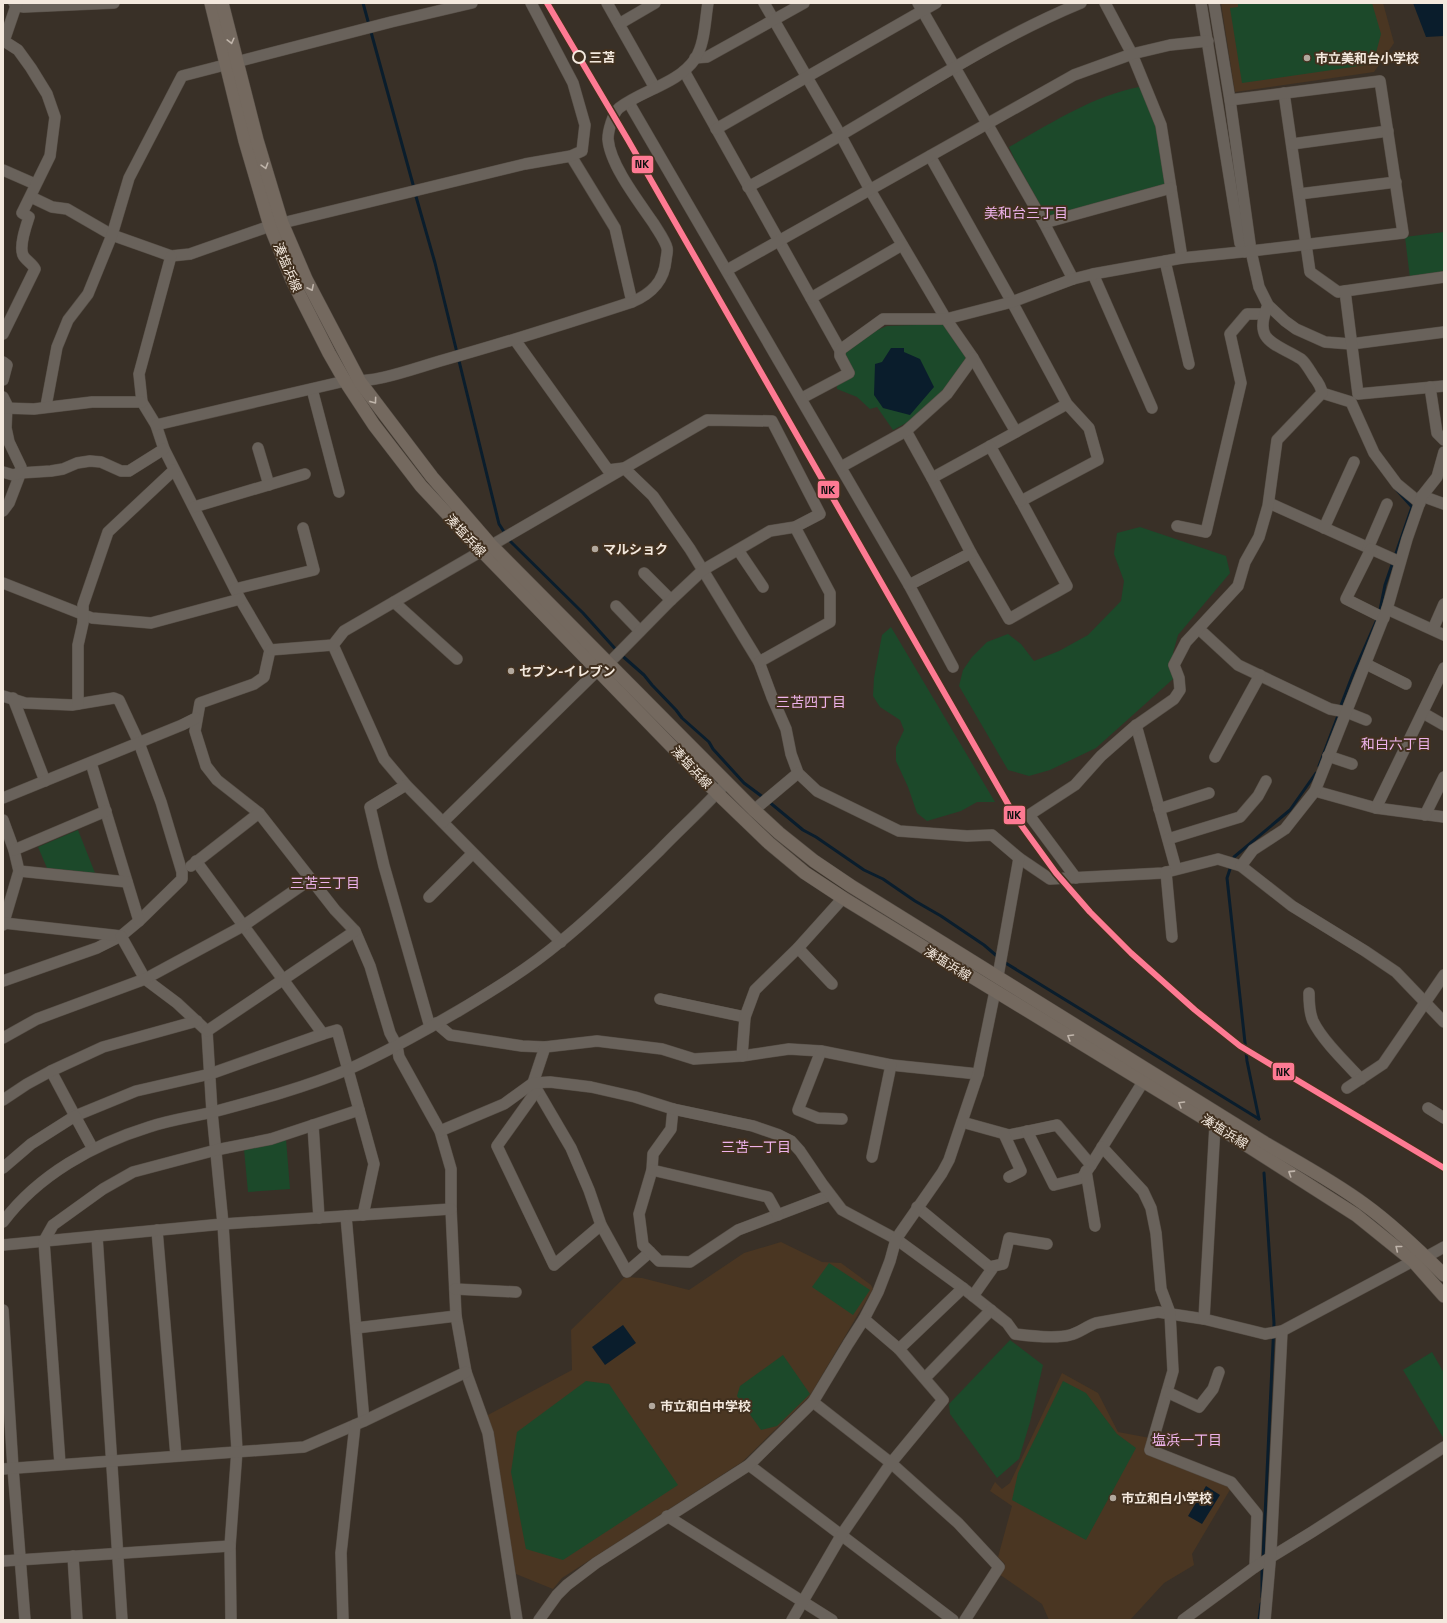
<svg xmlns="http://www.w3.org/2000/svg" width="1447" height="1623" viewBox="0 0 1447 1623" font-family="'Space Grotesk','Noto Sans JP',sans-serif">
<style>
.built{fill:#4a3622}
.green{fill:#1c492a}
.water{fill:#0a1d2c}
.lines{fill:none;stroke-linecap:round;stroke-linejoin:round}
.stream{stroke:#0a1d2c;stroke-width:3}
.minor-casing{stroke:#564e46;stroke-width:12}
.major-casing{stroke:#564e46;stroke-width:14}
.minor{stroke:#69625b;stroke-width:11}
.major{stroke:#74695f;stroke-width:13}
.rail-1-casing{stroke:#41301f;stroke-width:9}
.rail-1{stroke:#fe7a93;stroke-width:6}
.oneway{stroke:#c0b5ab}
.stop-dot{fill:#41301f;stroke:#f3e8dd;stroke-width:2}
.poi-dot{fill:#b2a89d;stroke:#41301f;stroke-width:1.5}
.labels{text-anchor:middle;stroke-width:4;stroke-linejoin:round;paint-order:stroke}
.stop-label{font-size:13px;font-weight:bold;fill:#f3e8dd;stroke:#41301f;text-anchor:start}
.poi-label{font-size:13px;font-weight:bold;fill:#f3e8dd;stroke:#41301f;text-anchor:start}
.street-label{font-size:13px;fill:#f3e8dd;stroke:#41301f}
.neighbourhood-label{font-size:14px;fill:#eeb3eb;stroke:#41301f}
.line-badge{stroke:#41301f;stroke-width:1.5}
.pale-badge-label{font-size:11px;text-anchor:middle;font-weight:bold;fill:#111}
</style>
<rect width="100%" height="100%" fill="#393027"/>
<g class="built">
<path d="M1221 3H1383L1394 43 1374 72 1235 92Z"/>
<path d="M781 1242 822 1262 841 1263 871 1285 873 1289 809 1397 742 1462 562 1578 553 1589 516 1574 498 1479 494 1433 486 1416 572 1370 571 1330 625 1277 642 1278 689 1290 744 1253Z"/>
<path d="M1062 1373 1098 1393 1118 1432 1150 1438 1146 1450 1231 1488 1192 1554 1194 1565 1164 1583 1130 1620H1049L1042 1604 999 1574 1005 1564 998 1557 1012 1506 990 1491 995 1482 1002 1489 1010 1483Z"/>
</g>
<g class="green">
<path d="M1238 3H1372L1381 34 1373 64 1242 83 1230 8 1238 7Z"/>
<path d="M1139 87 1154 116 1166 185 1047 217 1014 158 1009 147C1050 124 1092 96 1139 87Z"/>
<path d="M1444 232V274L1410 278 1405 237Z"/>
<path d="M945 324 957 339 966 358 939 396 910 421 893 430 877 407 870 409 857 397 837 389V384L854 375 845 353 873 332 887 326Z"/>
<path d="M1140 527 1226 556 1230 573 1178 635 1173 653V679L1096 748 1050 770 1029 776 1008 770 959 686 963 670 972 657 987 642 1008 634 1021 644 1034 661 1059 651 1088 635 1121 601 1124 581 1114 554 1117 533Z"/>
<path d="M891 627 995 802H977L961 811 927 821 917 813 908 787 896 761V747L904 730 900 720 880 707 873 696 874 678 882 635Z"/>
<path d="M78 830 95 873 47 868 38 847Z"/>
<path d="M286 1139 290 1189 248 1192 244 1149Z"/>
<path d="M829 1263 870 1290 853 1315 812 1287Z"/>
<path d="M1010 1340 1043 1365 1030 1422 1019 1459 997 1478 950 1414 949 1404Z"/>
<path d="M1432 1352 1444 1373V1439L1403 1370Z"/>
<path d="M783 1355 810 1394 777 1426 761 1430 737 1396 740 1386Z"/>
<path d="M586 1381 609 1384 678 1485 563 1560 526 1549 511 1472 517 1432Z"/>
<path d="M1063 1381 1086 1393 1117 1434 1136 1448 1086 1540 1012 1500 1018 1473Z"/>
</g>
<g class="water">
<path d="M1413 3H1444V36L1426 37Z"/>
<path d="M891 348H904V352L920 359 934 387 910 415 883 408 874 395 875 364 882 362Z"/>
<path d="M623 1325 636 1343 605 1365 592 1347Z"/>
<path d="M1206 1486 1220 1495 1202 1524 1188 1516Z"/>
</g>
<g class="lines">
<g class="stream">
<path d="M363 3 414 188"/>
<path d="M415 193 435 263 499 524 510 541 583 613 619 653 644 675 652 685 676 710 682 718 709 742 713 749 744 783 764 798"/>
<path d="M1340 708 1353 674 1379 615 1385 585 1412 507 1394 487"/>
<path d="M1319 766 1339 713"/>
<path d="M768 801 803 830 816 837 864 870 883 879 915 901 941 916 984 945 998 957"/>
<path d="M1233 861 1234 857 1290 810 1316 773"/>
<path d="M1231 866 1227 878 1247 1061 1259 1119"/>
<path d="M1004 962 1259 1119"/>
<path d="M1263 1559 1274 1323 1264 1173"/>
<path d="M1262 1597V1566"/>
<path d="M1259 1620 1261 1604"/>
</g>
<g class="minor-casing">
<g id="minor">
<path d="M14 3 17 6 24 7 114 3"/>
<path d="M607 3 655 88"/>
<path d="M764 3 841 136 870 190 946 319 973 358 1016 432"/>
<path d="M918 3 1044 223 1073 279"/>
<path d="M1105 3 1132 54 1161 125 1182 258"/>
<path d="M1201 3 1240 243 1245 252"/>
<path d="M1214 3 1230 100 1251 251 1259 287 1268 305 1285 321 1296 329 1325 342 1351 344 1444 332"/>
<path d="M619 24 655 3"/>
<path d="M695 58 707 57 804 3"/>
<path d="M684 71 840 350V356L849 373 802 398"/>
<path d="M1284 93 1310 272 1338 292 1444 277"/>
<path d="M629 103 909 585 953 667"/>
<path d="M716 129 936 3"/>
<path d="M1292 144 1388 131"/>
<path d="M571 156 615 228 632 302"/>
<path d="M930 156 1012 302 1067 404 1089 428 1098 460 1021 501 1067 586 1009 619 971 553 932 478 1067 404"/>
<path d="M3 170 35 184"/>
<path d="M748 187C779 170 811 153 841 135 920 89 996 38 1081 3"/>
<path d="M1299 194 1396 182"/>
<path d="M31 197 52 207 67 209 112 235 171 256 190 254 270 226 525 164 571 156 582 151 585 125 573 83 531 3"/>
<path d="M1044 223 1171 188"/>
<path d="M171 256 139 374 142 402 156 425 164 449 240 599 270 650 264 677 254 684 200 703 195 731 206 766 217 780 259 813 335 910 355 931 370 966 390 1033 397 1046 399 1057 440 1131 451 1169V1209L456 1316 466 1372 488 1433 517 1620"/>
<path d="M1165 261 1189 364"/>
<path d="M727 270 1074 75 1132 54 1170 45 1208 41"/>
<path d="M1093 274 1152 408"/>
<path d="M1345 291 1358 394 1444 386"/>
<path d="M811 298 902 245"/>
<path d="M3 334 35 269C32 263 25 260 23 255 19 246 26 226 29 217L22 213 50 156 55 117 47 94 31 68 18 50 4 41 17 3"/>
<path d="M515 340 608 470 624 468 653 496 690 549 759 662 772 697 786 729 791 754 798 773 817 791 899 831 967 836 992 835 1019 858 1050 879 1163 873 1218 859 1241 866 1292 906 1365 951 1396 972 1444 1022"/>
<path d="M840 350 883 319H946L1012 302 1073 279 1093 274 1182 258 1251 251 1403 233 1380 81 1230 100"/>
<path d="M3 362 7 365 3 380"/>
<path d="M1430 387 1437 433 1444 440"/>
<path d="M312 389 339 492"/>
<path d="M1322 393 1351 402 1374 453 1397 484 1420 503"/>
<path d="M3 397 7 405 6 428 9 442 21 467 19 477 9 503 3 511"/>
<path d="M46 406 57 347 68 320 88 294 112 235 129 178 182 76 391 22 472 3"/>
<path d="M3 408 34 409 92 402H142"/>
<path d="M156 425 345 381C376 383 409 370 440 361 504 343 568 323 632 302 651 294 664 282 666 260 666 257 668 252 667 248 665 240 658 231 654 224 639 202 610 165 608 139 608 131 613 113 619 108 642 90 678 84 695 59 705 44 705 20 708 3"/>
<path d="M906 431 932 478"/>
<path d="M990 446 1021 501"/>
<path d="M258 448 269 485"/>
<path d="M841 467 906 431 947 394 973 358"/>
<path d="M3 472 13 475 20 473 51 471 63 469 77 463 90 461 101 462 121 471H129L164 449"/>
<path d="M1422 496 1444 504"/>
<path d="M1269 503 1400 562"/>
<path d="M194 507 305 474"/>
<path d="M1177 526 1206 532 1241 383 1230 334 1247 314H1264"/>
<path d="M1324 528 1354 462"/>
<path d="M1368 548 1387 504"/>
<path d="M1371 549 1346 599 1384 618"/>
<path d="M738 550 763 587"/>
<path d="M644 573 671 600"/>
<path d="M3 583 92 618 151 623 240 599"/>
<path d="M909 585 971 553"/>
<path d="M235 589 314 570 303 528"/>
<path d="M394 602 457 659"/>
<path d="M616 606 640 631"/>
<path d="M1387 609 1444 635"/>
<path d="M1199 629 1238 665 1330 709 1346 712 1366 720"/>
<path d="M1433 629 1444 604"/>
<path d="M333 645 384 759 406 785 561 942"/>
<path d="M270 650 333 645 344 631 707 420 772 421 820 514 795 527 770 531 703 570 671 600 608 664 598 670 443 822"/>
<path d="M759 662 830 622V593L795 527"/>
<path d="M1366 664 1406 684"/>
<path d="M3 696 25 703 72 705 114 698 119 700 139 743 161 802 182 872V879L139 921 121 936 97 948 3 981"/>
<path d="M13 698 45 781"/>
<path d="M78 704V645L83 623V605L108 532 174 470"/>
<path d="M1423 713 1444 725"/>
<path d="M1136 725 1176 869"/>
<path d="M1328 756 1352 764"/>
<path d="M1215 757 1260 675"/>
<path d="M91 763 139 921"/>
<path d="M406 785 370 807 384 866 430 1027"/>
<path d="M1315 791 1376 808 1444 817"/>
<path d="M3 798 182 725 196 718"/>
<path d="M1376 808 1444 668"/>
<path d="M1159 809 1209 793"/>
<path d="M754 810 798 773"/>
<path d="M1425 815 1444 777"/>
<path d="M3 820 14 850 19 871 3 925"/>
<path d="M1168 839 1240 817 1258 796 1266 781"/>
<path d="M14 850 106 811"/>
<path d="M196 861 323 1034 337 1030 374 1164 363 1215"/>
<path d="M191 866 259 813"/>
<path d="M1241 866 1253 850 1285 829 1315 791 1387 609 1407 539 1422 496 1437 477 1444 452"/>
<path d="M19 871 127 882"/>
<path d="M1166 872 1172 937"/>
<path d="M1076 878 1029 815 1075 785 1101 756 1134 727 1174 699 1180 690 1179 678 1174 665 1186 642 1238 586 1245 562 1259 537 1268 506 1277 440 1322 393C1321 386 1318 382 1314 377 1310 371 1306 363 1301 359 1276 343 1252 343 1268 305"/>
<path d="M429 897 472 854"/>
<path d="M4 923 121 936"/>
<path d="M121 936 145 979 177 1003 207 1031 212 1112 223 1224 237 1450 230 1546 231 1620"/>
<path d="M798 948 832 984"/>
<path d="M998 976 1019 858"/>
<path d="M1309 993C1309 1002 1309 1012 1313 1021 1322 1040 1346 1063 1361 1079"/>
<path d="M660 999 745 1017"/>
<path d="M436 1023 450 1035 522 1046 545 1047 597 1041 662 1049 694 1059 742 1056 789 1049 821 1051 891 1065 978 1074"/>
<path d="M207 1031 355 931"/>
<path d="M3 1038 37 1019 145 979 243 926 311 879"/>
<path d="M545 1047 533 1083 571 1148 589 1190 601 1225 627 1272 650 1252"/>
<path d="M821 1051 798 1110 818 1118 842 1119"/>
<path d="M742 1056 745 1017 755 990 798 948 843 898"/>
<path d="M51 1071 75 1116 136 1091 210 1074 323 1034"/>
<path d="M1347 1088 1383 1064 1444 975"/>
<path d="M537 1090 497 1146 554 1265 601 1225"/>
<path d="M3 1100 27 1084 51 1071 103 1047 197 1021"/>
<path d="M1428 1108 1444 1118"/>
<path d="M673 1109 671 1129 653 1154 652 1170 639 1214 643 1245 659 1261 690 1262 738 1230 830 1195"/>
<path d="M962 1122 1009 1135 1057 1125 1091 1165 1143 1082"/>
<path d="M313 1125 319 1218"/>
<path d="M440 1131 504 1104 533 1083 550 1082 591 1087 635 1097 673 1109 753 1126 779 1135 791 1141 800 1151 823 1185 842 1210 896 1239 963 1288 1007 1323 1015 1334C1030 1336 1055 1339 1070 1335 1079 1333 1087 1326 1096 1323L1158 1312 1204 1319 1265 1334 1282 1331 1413 1261"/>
<path d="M1027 1131 1054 1185 1082 1178 1091 1165"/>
<path d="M1004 1134 1021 1171 1009 1177"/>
<path d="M1102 1147 1143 1191 1151 1208 1156 1233 1161 1289 1170 1313 1173 1371 1150 1450 1231 1482 1257 1514 1255 1567"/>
<path d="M872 1157 891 1065"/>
<path d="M3 1168 31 1144 75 1116 93 1149"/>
<path d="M652 1170 768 1197 778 1215"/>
<path d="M1086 1171 1095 1226"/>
<path d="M917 1207 992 1269 973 1296"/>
<path d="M346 1216 364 1421"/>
<path d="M3 1222C38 1175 94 1144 149 1127 170 1120 192 1117 213 1112 258 1100 306 1087 349 1069 387 1052 424 1031 460 1010 495 989 529 968 560 942 595 914 627 882 659 851 681 828 705 807 726 783"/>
<path d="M157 1230 176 1456"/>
<path d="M97 1236 122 1620"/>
<path d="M3 1245 223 1224 451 1209"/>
<path d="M1426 1257 1444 1247"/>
<path d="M989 1267 1003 1264 1009 1238 1047 1244"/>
<path d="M455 1289 516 1292"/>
<path d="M3 1310 13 1468 25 1620"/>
<path d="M1204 1319 1215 1125"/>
<path d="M356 1328 456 1316"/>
<path d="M899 1349 963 1288"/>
<path d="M925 1378 991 1310"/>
<path d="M1167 1392 1199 1407 1213 1389 1219 1372"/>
<path d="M813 1402 891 1463 958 1523 999 1567 965 1620"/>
<path d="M60 1464 44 1241 53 1225 103 1189 133 1172 216 1150 271 1139 359 1110"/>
<path d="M749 1465 953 1620"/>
<path d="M3 1469 304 1447 364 1421 466 1372"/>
<path d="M667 1516 832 1620"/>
<path d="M73 1556 77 1620"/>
<path d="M3 1561 230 1546"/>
<path d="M343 1620 341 1553 355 1425"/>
<path d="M539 1620 557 1595 567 1585 596 1563 749 1465 813 1402 848 1344 864 1319 878 1292 890 1261 896 1239 942 1173 949 1160 978 1074 995 991"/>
<path d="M792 1620 842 1534 891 1463 943 1400 899 1349 864 1319"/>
<path d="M1183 1620 1255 1567 1312 1532 1444 1447"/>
<path d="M1265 1620 1271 1551 1282 1331"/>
</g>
</g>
<g class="major-casing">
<g id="major">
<path d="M211 3 245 141 270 226 292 280 329 353 345 381 374 425 421 486 481 550 717 793 769 843 805 873 843 898 1215 1125 1356 1215 1413 1261 1444 1296"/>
<path d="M222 3 257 140 282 223 306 279 360 382 432 477 491 545 754 810 779 833 814 861 851 886 1265 1143C1299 1163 1333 1181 1364 1204 1393 1225 1419 1250 1444 1275"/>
</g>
</g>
<use href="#minor" class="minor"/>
<use href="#major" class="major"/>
<g class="rail-1-casing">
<path id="rail-1" d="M547 3 628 140 1016 818 1056 873 1090 912 1131 953 1195 1010 1240 1046 1444 1168"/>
</g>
<use href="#rail-1" class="rail-1"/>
</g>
<defs><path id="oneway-chevron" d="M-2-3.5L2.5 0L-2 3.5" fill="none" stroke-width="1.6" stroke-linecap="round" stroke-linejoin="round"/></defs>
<g class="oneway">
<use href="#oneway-chevron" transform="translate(231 41) rotate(76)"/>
<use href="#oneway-chevron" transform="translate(265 166) rotate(73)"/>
<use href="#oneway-chevron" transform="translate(311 288) rotate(64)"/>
<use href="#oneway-chevron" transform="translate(374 401) rotate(54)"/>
<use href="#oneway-chevron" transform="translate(1070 1037) rotate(-149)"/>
<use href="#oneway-chevron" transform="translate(1181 1104) rotate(-149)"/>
<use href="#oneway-chevron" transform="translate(1291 1173) rotate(-147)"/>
<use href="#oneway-chevron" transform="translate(1398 1248) rotate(-141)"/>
</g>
<circle class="stop-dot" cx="579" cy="57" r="6"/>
<g class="poi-dot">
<circle cx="1307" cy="58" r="4"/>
<circle cx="595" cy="549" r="4"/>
<circle cx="511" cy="671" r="4"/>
<circle cx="652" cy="1406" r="4"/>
<circle cx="1113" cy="1498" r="4"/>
</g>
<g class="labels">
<g class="stop-label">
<text x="589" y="62">三苫</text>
</g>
<g class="poi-label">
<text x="1315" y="63">市立美和台小学校</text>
<text x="603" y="554">マルショク</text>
<text x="519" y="676">セブン-イレブン</text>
<text x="660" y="1411">市立和白中学校</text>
<text x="1121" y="1503">市立和白小学校</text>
</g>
<g class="street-label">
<text transform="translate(288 267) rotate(67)" y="5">湊塩浜線</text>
<text transform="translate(466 535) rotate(47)" y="5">湊塩浜線</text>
<text transform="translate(692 767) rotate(47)" y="5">湊塩浜線</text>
<text transform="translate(948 963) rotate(32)" y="5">湊塩浜線</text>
<text transform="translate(1225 1131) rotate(32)" y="5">湊塩浜線</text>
</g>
<g class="neighbourhood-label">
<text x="1026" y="218">美和台三丁目</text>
<text x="811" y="707">三苫四丁目</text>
<text x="1396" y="749">和白六丁目</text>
<text x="325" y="888">三苫三丁目</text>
<text x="756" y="1152">三苫一丁目</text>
<text x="1187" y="1445">塩浜一丁目</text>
</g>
</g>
<g class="line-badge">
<rect x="631" y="155" width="23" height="19" rx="4" fill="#fe7a93"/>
<rect x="817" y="480" width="23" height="19" rx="4" fill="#fe7a93"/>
<rect x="1003" y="805" width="23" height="20" rx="4" fill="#fe7a93"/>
<rect x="1272" y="1062" width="23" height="19" rx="4" fill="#fe7a93"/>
</g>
<g class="pale-badge-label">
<text x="642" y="168">NK</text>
<text x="828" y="494">NK</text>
<text x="1014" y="819">NK</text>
<text x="1283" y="1076">NK</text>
</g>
<rect width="1447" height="1623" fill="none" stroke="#f3e8dd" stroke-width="8"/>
</svg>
